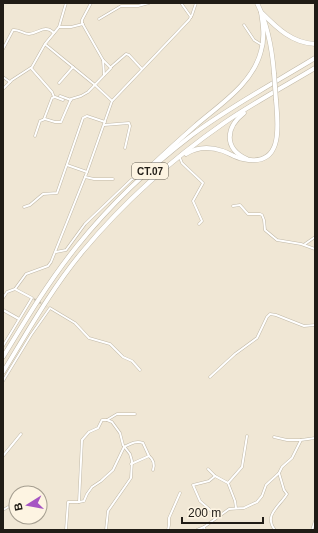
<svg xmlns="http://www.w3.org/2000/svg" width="318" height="533" viewBox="0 0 318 533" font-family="Helvetica,sans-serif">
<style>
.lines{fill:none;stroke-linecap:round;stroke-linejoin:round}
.minor-tunnel{stroke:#c6beaf;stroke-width:2;stroke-dasharray:2 1;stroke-linecap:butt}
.minor-casing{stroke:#c1b9a8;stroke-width:3}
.tertiary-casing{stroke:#c1b9a8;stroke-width:3.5}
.motorway-casing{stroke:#c1b9a8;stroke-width:5}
.minor{stroke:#fff;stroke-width:2}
.tertiary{stroke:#fff;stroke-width:2.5}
.motorway{stroke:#fff;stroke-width:4}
.motorway-bridge-casing{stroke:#c1b9a8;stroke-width:5;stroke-linecap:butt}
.motorway-bridge{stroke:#fff;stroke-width:4}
.labels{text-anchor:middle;stroke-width:3;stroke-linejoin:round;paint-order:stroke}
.shield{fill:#fdf4e2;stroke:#625d53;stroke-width:1}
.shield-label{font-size:10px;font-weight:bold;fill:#201c16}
</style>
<rect width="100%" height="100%" fill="#f0e7d5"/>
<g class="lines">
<path class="minor-tunnel" d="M34 299 47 307"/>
<g class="minor-casing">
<g id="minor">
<path d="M181 3 191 17"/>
<path d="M99 19 121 6H138L149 3"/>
<path d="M244 25 254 40 262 45"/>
<path d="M59 27H71L83 24"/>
<path d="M46 45 95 85 112 101"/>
<path d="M3 49 13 30C19 29 23 34 29 34 39 33 45 24 54 33"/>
<path d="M103 60 104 75"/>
<path d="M111 67 126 54 129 55 142 69"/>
<path d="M31 68 52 92 54 97"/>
<path d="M3 77 10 82"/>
<path d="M59 83 73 67"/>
<path d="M3 89 12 80 32 67 45 44 59 27 66 3"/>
<path d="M60 96 71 100"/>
<path d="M44 119 52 98 55 97 63 100"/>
<path d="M104 125 129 123 130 126 125 148"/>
<path d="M35 136 40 121 45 119 55 122H61L71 99 81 96 88 92 111 68 103 60 82 23V20L91 3"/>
<path d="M180 158 182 163 203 183 193 201 202 221 199 224"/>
<path d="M67 165 87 172"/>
<path d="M85 177 94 179H113"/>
<path d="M233 206 240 205 248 214H260L262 215 264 220 265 230 277 240 301 244 315 249"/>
<path d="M24 207 30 205 43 194 57 193 83 118 87 116 105 122"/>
<path d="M305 244 315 237"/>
<path d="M56 252 66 250 85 224 131 180 146 169"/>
<path d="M3 298 7 292 15 289 26 274 48 266 51 262 87 172 112 101 189 20 192 15 196 3"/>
<path d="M3 346 32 298 15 289"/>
<path d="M210 377 235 354 257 338 267 317 270 314 276 315 304 326 315 325"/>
<path d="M3 381 31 335 50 308 75 323 89 338 110 344 123 357 132 361 140 370"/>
<path d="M107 420 117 414H135"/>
<path d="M274 437 287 440H301"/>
<path d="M3 456 21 434"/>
<path d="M149 456C154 460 155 464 153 470"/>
<path d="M208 469 215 476 228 483"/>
<path d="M215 476 209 481 193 485 200 501 217 516"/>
<path d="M79 502 84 501 87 494 92 487 101 481 113 470 124 447C130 444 136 440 143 443L149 456 131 464"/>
<path d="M236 508 235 501 228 483 242 467 247 436"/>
<path d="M3 510 8 507"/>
<path d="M66 530 68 502H79L82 440 89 432 98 428 102 420H107L112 422 120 433 123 445 130 454 132 461 131 478 108 511 106 530"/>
<path d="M168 530 169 525V518L180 493"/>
<path d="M197 530 204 527"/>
<path d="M205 530 204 527 229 509 244 508 257 502 262 496 266 485 279 473 282 467 292 458 301 440 315 438"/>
<path d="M275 530C263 515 280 506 287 494L284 490 279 473"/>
<path d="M312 530 315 521"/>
</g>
</g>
<g class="tertiary-casing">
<path id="tertiary" d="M3 310 19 319"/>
</g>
<g class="motorway-casing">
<g id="motorway">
<path d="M257 3C268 25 272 48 274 73"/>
<path d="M262 13C277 28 292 43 315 44"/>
<path d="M244 113C226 127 223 148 247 159"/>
<path d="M186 154C197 147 211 147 223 151 229 153 236 158 243 159 284 168 278 126 276 100"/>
<path d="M145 172C161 156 178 141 195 126 219 105 253 84 261 51 265 38 263 25 261 12"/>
<path d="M3 357C26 319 49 281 77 246 110 205 150 167 192 135 231 106 274 83 315 58"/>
<path d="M3 372C28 331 52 288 83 251 124 202 172 159 224 123 253 103 285 86 315 68"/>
</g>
</g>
<use href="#minor" class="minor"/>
<use href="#tertiary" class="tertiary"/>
<use href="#motorway" class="motorway"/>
<g class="motorway-bridge-casing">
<path id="motorway-bridge" d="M274 73 276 100"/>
</g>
<use href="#motorway-bridge" class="motorway-bridge"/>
</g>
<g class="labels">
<rect class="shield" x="132" y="163" width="36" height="16" rx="3"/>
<g class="shield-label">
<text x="150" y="175">CT.07</text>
</g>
</g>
<rect width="318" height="533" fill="none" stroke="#201c16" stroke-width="8"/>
<g transform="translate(28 505) rotate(259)"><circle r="19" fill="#fdf4e2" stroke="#a59e90"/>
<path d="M0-3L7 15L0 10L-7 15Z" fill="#a654c3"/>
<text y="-6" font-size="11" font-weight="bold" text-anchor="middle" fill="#201c16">B</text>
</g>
<path d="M182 517v6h81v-6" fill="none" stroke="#201c16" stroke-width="2"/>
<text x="188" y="517" font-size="12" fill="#201c16" stroke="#fdf4e2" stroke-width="3" paint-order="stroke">200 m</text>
</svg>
